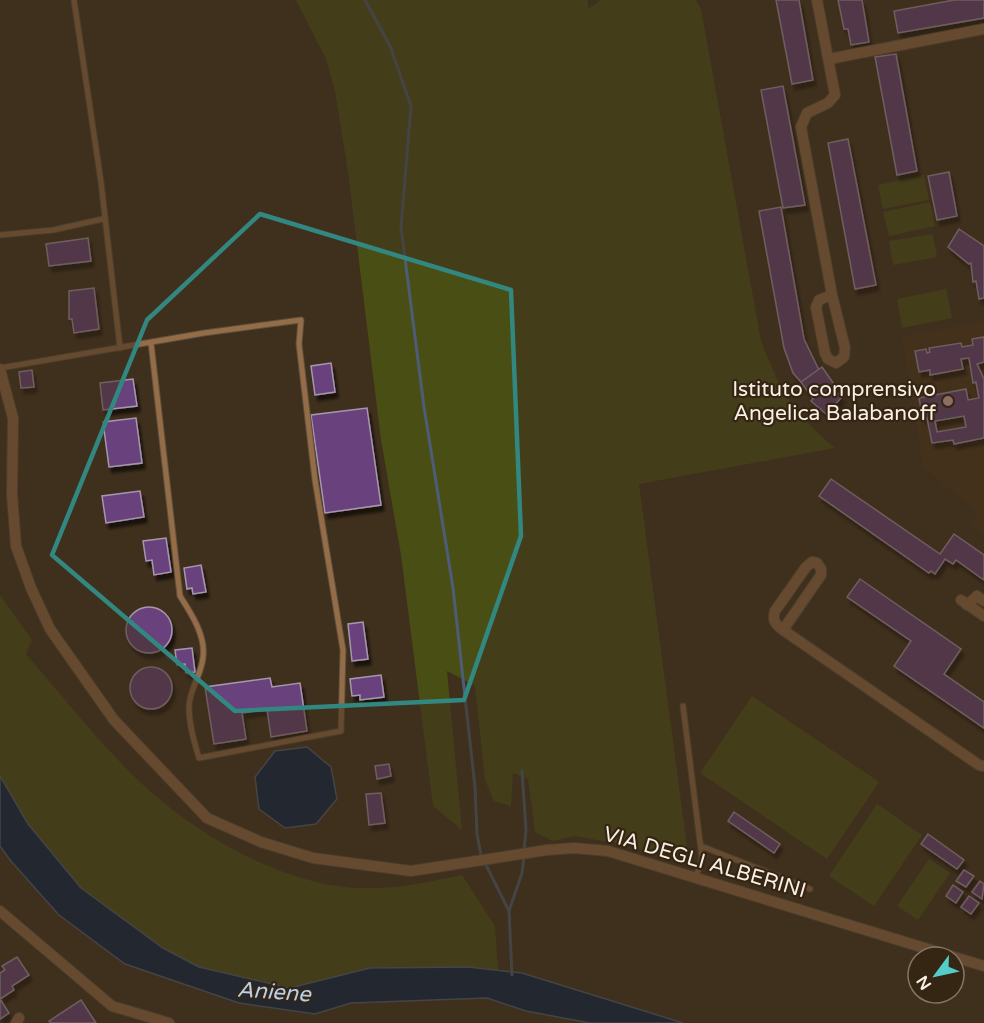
<svg xmlns="http://www.w3.org/2000/svg" width="984" height="1023" viewBox="0 0 984 1023" font-family="'Varela Round',sans-serif">
<style>
.built{fill:#49341c}
.green{fill:#494e15}
.water{fill:#011e46;stroke:#4c5d75;stroke-width:1.5}
.lines{fill:none;stroke-linecap:round;stroke-linejoin:round}
.stream{stroke:#4c5d75;stroke-width:3}
.building{fill:#69427d;stroke:#a697ae;stroke-width:1.5;fill-rule:evenodd;filter:url(#shadow)}
.service-casing{stroke:#5d4e3d;stroke-width:7}
.minor-casing{stroke:#5d4e3d;stroke-width:12}
.service{stroke:#946c47;stroke-width:5}
.minor{stroke:#946c47;stroke-width:10}
.marked{fill:none;stroke:#328880;stroke-width:4.5;stroke-linejoin:round}
.education-dot{fill:#8d6e63;stroke:#352513;stroke-width:2}
.labels{text-anchor:middle;stroke-width:4.5;stroke-linejoin:round;paint-order:stroke}
.poi-label{font-size:21px;fill:#faefe4;stroke:#352513;text-anchor:end}
.street-label{font-size:21px;fill:#faefe4;stroke:#352513}
.water-label{font-size:22px;font-style:italic;fill:#b6cef0;stroke:#352513}
</style>
<defs>
<filter id="shadow"><feDropShadow dx="3" dy="5.5" stdDeviation="1.5" flood-color="#0009"/></filter>
</defs>
<rect width="100%" height="100%" fill="#3f2f1d"/>
<path class="built" d="M984 321V537L970 527 978 514 923 466 902 336Z"/>
<g class="green">
<path d="M296 0H588V9L601 0H696L701 9 761 341C781 392 792 412 835 448L639 484 689 862H696L695 866 626 845 574 836 553 841 535 832 528 779 513 773 511 806 494 801 485 780 475 686 447 671 462 830 433 806 401 555 381 440 348 172 335 91 326 59Z"/>
<path d="M924 175 929 200 883 209 878 185Z"/>
<path d="M930 202 935 226 889 236 883 212Z"/>
<path d="M933 234 937 257 893 265 889 241Z"/>
<path d="M946 289 952 318 902 328 897 299Z"/>
<path d="M0 595 32 640 26 654C58 691 88 729 122 764 179 825 278 887 363 888 398 889 429 882 462 875L495 926 498 970 467 967 370 968 290 988 199 967 163 948 81 888 28 824 0 776Z"/>
<path d="M752 696 879 782 827 859 700 773Z"/>
<path d="M877 804 922 835 874 906 829 876Z"/>
<path d="M929 859 950 873 918 920 897 906Z"/>
</g>
<g class="water">
<path d="M307 747 331 767 337 799 316 824 285 828 259 809 255 777 275 751Z"/>
<path d="M0 776 28 824 81 888 163 948 199 967 290 988 370 968 468 967 522 973 683 1023H590L526 1011 487 998 351 1003 315 1014 239 1003 125 964 59 915 10 860 0 846Z"/>
</g>
<g class="lines">
<g class="stream">
<path d="M365 0 390 46 411 106 401 227 424 407 453 588 475 787 477 834 481 855 509 911 512 975"/>
<path d="M522 771 526 830 524 850"/>
<path d="M509 911 522 873 524 857"/>
</g>
</g>
<g class="building">
<path d="M776 0H799L813 80 792 84Z"/>
<path d="M838 0H862L869 42 851 45 848 29H844Z"/>
<path d="M954 0H984V18L898 33 894 11Z"/>
<path d="M896 54 917 171 897 175 875 57Z"/>
<path d="M783 86 805 205 783 208 761 90Z"/>
<path d="M848 139 876 285 855 289 828 143Z"/>
<path d="M949 172 957 216 937 220 928 176Z"/>
<path d="M781 207 804 339 819 370 801 382 793 373 784 348 759 211Z"/>
<path d="M959 229 984 246V298L979 299 976 281 973 282 971 263 969 264 948 247Z"/>
<path d="M88 238 91 261 49 266 46 244Z"/>
<path d="M94 288 99 329 74 333 72 319H69V291Z"/>
<path d="M984 337V362L977 364 984 379V438L954 444 953 440 932 443 927 418 923 419 919 398 966 389 968 400 979 398 976 382 973 383 969 358 961 359 963 369 930 375V370L919 372 915 351 926 349 927 353 930 352 929 348 961 343 962 347 973 345 972 339ZM964 416 966 427 937 432 935 421Z"/>
<path d="M331 363 335 392 315 395 311 366Z"/>
<path d="M822 367 836 387 833 389 842 397 826 414 811 401 813 399 801 382Z"/>
<path d="M32 370 34 387 21 388 19 372Z"/>
<path d="M133 379 137 406 103 410 100 383Z"/>
<path d="M367 408 381 505 325 513 311 415Z"/>
<path d="M136 418 142 463 109 467 103 422Z"/>
<path d="M831 479 940 554 954 534 984 555V580L956 560 953 564 945 559 935 574 931 571 929 573 819 496Z"/>
<path d="M140 491 144 517 106 523 102 496Z"/>
<path d="M166 538 171 572 154 575 152 560 146 561 143 541Z"/>
<path d="M201 565 206 592 193 594 192 588 187 589 184 568Z"/>
<path d="M860 579 961 649 944 674 984 702V728L894 666 911 641 847 597Z"/>
<circle cx="149" cy="630" r="23"/>
<path d="M363 622 368 659 352 661 348 624Z"/>
<path d="M192 648 195 672 186 673 185 664 177 665 175 650Z"/>
<circle cx="151" cy="688" r="21"/>
<path d="M381 675 384 697 360 700V695L352 696 350 679Z"/>
<path d="M270 678 272 687 300 683 307 731 271 737 267 709 242 713 246 739 214 744 205 687Z"/>
<path d="M389 764 391 776 377 779 375 766Z"/>
<path d="M381 793 385 823 369 825 366 794Z"/>
<path d="M734 812 780 844 774 853 728 821Z"/>
<path d="M928 834 964 860 957 869 921 844Z"/>
<path d="M964 870 974 876 966 887 956 881Z"/>
<path d="M980 881 984 884 982 899 972 892Z"/>
<path d="M953 885 963 892 956 903 946 896Z"/>
<path d="M969 896 979 903 971 914 961 907Z"/>
<path d="M17 957 29 975 12 986 14 990 0 999 9 1013 0 1019V973L5 970 2 966Z"/>
<path d="M81 1000 96 1023H51L49 1021Z"/>
</g>
<g class="lines">
<g class="service-casing">
<g id="service">
<path d="M74 0 101 182 120 348"/>
<path d="M0 235 53 230 103 219"/>
<path d="M0 368 204 333 301 320 299 344 315 480 343 650 341 731 199 758C194 741 189 725 189 707 189 690 202 674 203 657 206 636 191 613 180 596L151 343"/>
<path d="M683 706 702 858 696 877"/>
<path d="M701 846 810 889"/>
</g>
</g>
<g class="minor-casing">
<g id="minor">
<path d="M817 0 835 95 828 103 807 113 801 127 832 295 845 348 844 357 836 363 828 359 825 353 816 307 819 300 832 295"/>
<path d="M829 59 984 29"/>
<path d="M0 369 13 418 12 494 16 546 31 588 50 629 114 720 207 818 261 842 313 858 411 871 547 850 574 848 608 851 954 957"/>
<path d="M961 600 984 616"/>
<path d="M967 605 977 596 984 601"/>
<path d="M783 630 821 575V569L817 563 812 562 806 567 775 611C772 620 775 624 783 630L979 765 984 766"/>
<path d="M0 911 112 1006 169 1023"/>
<path d="M954 957 984 966"/>
<path d="M16 1023 19 1018"/>
</g>
</g>
<use href="#service" class="service"/>
<use href="#minor" class="minor"/>
</g>
<path d="M0 0H984V1023H0ZM260 214 511 290 521 536 464 700 235 711 52 555 147 320Z" fill="#3f2f1d" fill-opacity=".55" fill-rule="evenodd"/>
<path class="marked" d="M260 214 511 290 521 536 464 700 235 711 52 555 147 320Z"/>
<circle class="education-dot" cx="948" cy="401" r="6"/>
<g class="labels">
<g class="poi-label">
<text x="936" y="396">Istituto comprensivo<tspan x="936" dy="24">Angelica Balabanoff</tspan></text>
</g>
<g class="street-label">
<text transform="translate(705 862) rotate(16)" y="7">VIA DEGLI ALBERINI</text>
</g>
<g class="water-label">
<text transform="translate(274 991) rotate(4)" y="8">Aniene</text>
</g>
</g>
<g transform="translate(936 975) rotate(237)"><circle r="28" fill="#352513" stroke="#847667" stroke-width="1.5"/>
<path d="M0-4.5L10 22L0 15L-10 22Z" fill="#53cdca"/>
<text y="-9" font-size="16" font-weight="bold" text-anchor="middle" fill="#faefe4">N</text>
</g>
</svg>
